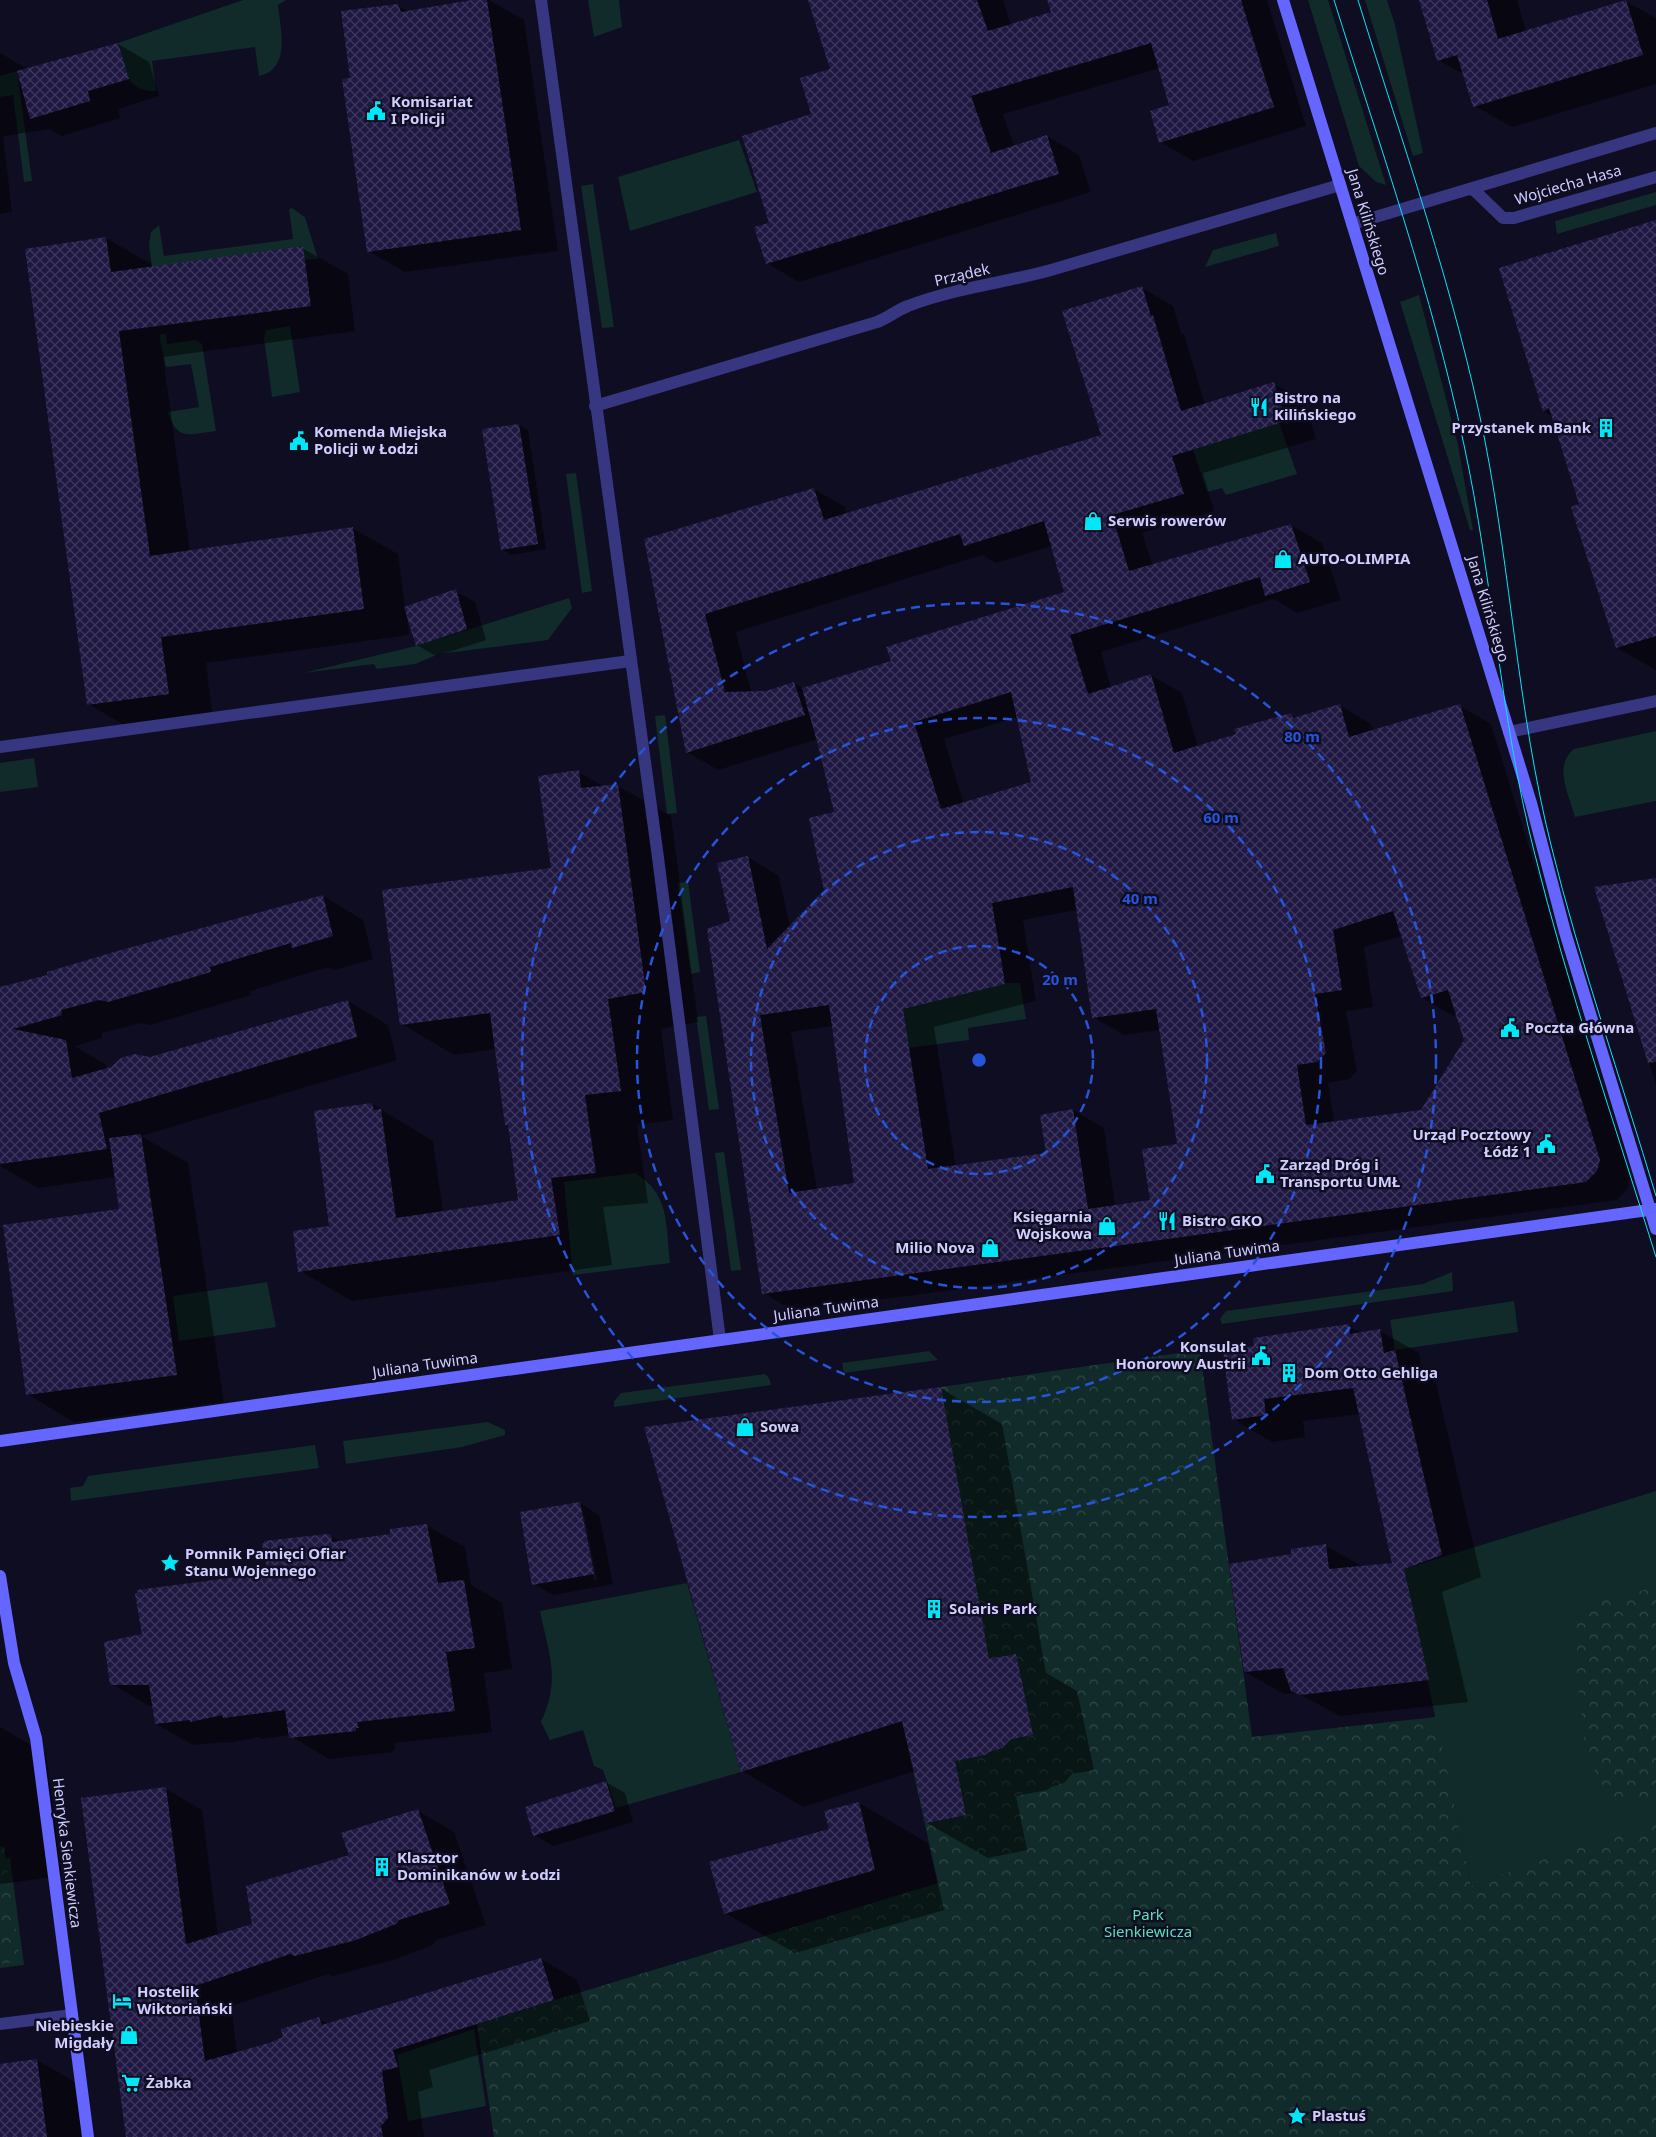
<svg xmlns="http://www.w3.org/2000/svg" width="1656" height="2137" viewBox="0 0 1656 2137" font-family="'Noto Sans',sans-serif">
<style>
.green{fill:#102b29}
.forest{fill:url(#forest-crowns)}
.shadow{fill:#0007;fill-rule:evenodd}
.building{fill:url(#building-cross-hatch);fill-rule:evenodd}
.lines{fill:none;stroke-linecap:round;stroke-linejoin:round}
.street{stroke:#373681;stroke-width:12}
.secondary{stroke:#6466ff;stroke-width:12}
.tram{stroke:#00e8f8;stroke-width:1}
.ring{fill:none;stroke:#2654da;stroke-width:2.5;stroke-dasharray:9 6}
.labels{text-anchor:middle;stroke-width:5;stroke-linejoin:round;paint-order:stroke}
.poi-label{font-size:15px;font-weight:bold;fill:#d0cdff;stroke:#0f0d21;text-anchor:start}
.street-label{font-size:15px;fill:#d0cdff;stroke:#0f0d21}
.park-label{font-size:15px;fill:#56e1b9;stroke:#0f0d21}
.centre{fill:#2654da;stroke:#0f0d21;stroke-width:2.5}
.ring-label{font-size:15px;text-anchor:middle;font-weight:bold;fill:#2654da;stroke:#0f0d21;stroke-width:5;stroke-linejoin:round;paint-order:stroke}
</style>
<defs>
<pattern id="forest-crowns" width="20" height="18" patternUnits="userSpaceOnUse" patternTransform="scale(1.25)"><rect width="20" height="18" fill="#102b29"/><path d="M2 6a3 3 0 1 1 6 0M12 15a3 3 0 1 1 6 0" fill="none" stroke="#324949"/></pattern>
<pattern id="building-cross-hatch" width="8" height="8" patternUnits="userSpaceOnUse" patternTransform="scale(1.25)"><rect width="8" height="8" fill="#1f1842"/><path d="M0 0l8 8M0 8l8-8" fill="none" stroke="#3e385e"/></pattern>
</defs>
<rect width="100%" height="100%" fill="#0f0d21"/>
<g class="green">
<path d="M243 0H286L278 5C280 28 292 69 259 76L255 47 152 61 156 91C124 92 125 68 118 43Z"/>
<path d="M588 0H619L622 27 594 37Z"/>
<path d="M1308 0H1328L1386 185 1376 182 1359 166Z"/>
<path d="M1365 0H1387L1395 25 1423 153 1413 156Z"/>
<path d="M17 71 32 181 24 182 13 95 0 97V76Z"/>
<path d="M739 140 757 192 630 231 618 177Z"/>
<path d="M593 184 614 327 602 328 581 186Z"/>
<path d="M1656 192V205L1557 234 1555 221Z"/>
<path d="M292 208 305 217 318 259 152 267 149 245 151 232 159 225 164 256 293 239 289 209Z"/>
<path d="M1276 233 1279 246 1205 267 1213 250Z"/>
<path d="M1419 295 1458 445 1473 530H1470L1400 302Z"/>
<path d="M290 326 300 392 272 397 264 338 266 330Z"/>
<path d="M166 333 167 344 196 340 202 344 216 431C190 434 177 442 168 412L199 407 191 364 166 367 159 335Z"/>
<path d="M1279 423 1297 474 1226 495 1222 488 1207 492 1193 449Z"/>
<path d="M576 473 592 591 582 593 566 474Z"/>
<path d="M569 598 572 608 548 640 439 654 415 664 377 669 374 664 303 673 416 646Z"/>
<path d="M665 715 677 813 667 814 655 716Z"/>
<path d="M1656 731V801L1575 817C1569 795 1553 766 1574 749Z"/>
<path d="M34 758 38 787 0 792V763Z"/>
<path d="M688 882 700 972 691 974 678 883Z"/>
<path d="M1007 983H1020L1026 1019 968 1028 969 1040 876 1052 871 1017Z"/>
<path d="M706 1016 719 1109 709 1110 696 1017Z"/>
<path d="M724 1152 741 1270 731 1271 715 1153Z"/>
<path d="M635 1173C670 1193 666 1227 670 1263L573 1275 564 1182Z"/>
<path d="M1452 1272 1453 1291 1222 1324 1220 1319 1226 1311 1423 1284Z"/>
<path d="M267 1282 276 1327 179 1341 173 1296Z"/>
<path d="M1514 1301 1518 1332 1395 1350 1390 1320Z"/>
<path d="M929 1351 938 1360 844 1373 842 1363Z"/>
<path d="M765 1374 769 1378 771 1385 614 1407V1401L621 1393Z"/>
<path d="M488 1422 505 1430V1435L462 1447 346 1464 343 1441Z"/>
<path d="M315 1445 319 1468 71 1501 70 1488 83 1486 88 1476Z"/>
<path d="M1656 1491V1827L1471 1886 1404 1569Z"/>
<path d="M687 1583 741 1772 616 1808 603 1770 594 1766 583 1730 550 1740 541 1722C561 1678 549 1656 540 1611Z"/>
<path d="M10 1857 24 1965 0 1968 6 1860Z"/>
<path d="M474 2029 486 2106 408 2121 397 2055Z"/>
</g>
<g class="forest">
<path d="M1200 1350 1252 1737 1436 1717 1471 1886 1587 1844 1656 1824V2137H494L477 2024 938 1883 902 1721 941 1387Z"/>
<path d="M1656 1586V1800L1631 1803 1610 1799 1586 1754 1576 1670 1574 1620 1592 1596 1631 1594Z"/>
<path d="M4 1846 20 1961 0 1964V1847Z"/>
</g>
<g class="shadow">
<path d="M480 0H489L524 20 558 251 405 272 368 251 351 79 398 6 409 12Z"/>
<path d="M810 0H1003L1011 25 1052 13 1048 0H1267L1306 126 1193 161 1160 142 1171 106 1160 68 1003 114 1014 146 1047 136 1079 155 1091 192 799 282 767 263 771 224 831 70Z"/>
<path d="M1420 0H1517L1526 31 1625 1 1656 18V84L1512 127 1475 106 1465 75 1438 60Z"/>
<path d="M118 44 149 62 159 96 118 109 120 118 62 136 50 129 3 136 12 212 0 214V53L27 69Z"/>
<path d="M1656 221V670L1617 648 1581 505 1553 417 1544 411Z"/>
<path d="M106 238 151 264 152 268 302 248 348 274 355 331 163 357 190 552 352 528 398 554 405 608 455 591 475 602 486 640 436 656 417 645 407 614 409 635 206 663 213 719 133 730 88 704 27 250Z"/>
<path d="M1142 288 1173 306 1181 333 1184 334 1205 405 1274 384 1305 402 1316 439 1203 473 1214 511 1142 533 1153 566 1291 525 1322 543 1341 600 1297 613 1274 599 1101 652 1111 688 1151 675 1182 693 1198 747 1291 715 1297 718 1339 705 1371 724 1373 731 1460 706 1491 724 1631 1178 1628 1188 1617 1200 795 1311 763 1293 732 922 748 857 779 876 790 927 825 890 835 813 818 739 718 770 687 752 645 539 814 489 845 507 847 514 1102 436ZM1052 546 1066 592 892 661 804 689 794 683 766 692H751L736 632 982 555 996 563ZM1018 717 1033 783 964 804 944 739ZM1077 910 1093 1017 1124 1035 1160 1030 1178 1145 1151 1201 1115 1206 1104 1128 1073 1110 1047 1154 956 1167 934 1027 1036 1001 1023 920ZM1402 936 1422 998 1453 1016 1457 1014 1465 1041 1422 1111 1334 1122 1328 1083 1349 1079 1357 1071 1346 1011 1373 1007 1364 947ZM833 1026 856 1185 817 1190 791 1032Z"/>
<path d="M519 425 528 430 546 549 511 555 502 549Z"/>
<path d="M578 772 605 787 618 786 671 816 698 1022 661 1029 673 1120 637 1125 648 1203 603 1207 612 1265 352 1301 300 1271 330 1228 372 1104 433 1141 443 1212 520 1201 496 1049 454 1055 402 1024 552 869Z"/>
<path d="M1656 880V1085L1596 888Z"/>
<path d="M323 896 363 920 373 959 334 970 328 967 250 991 251 995 150 1025 141 1023 102 1033V1038L75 1046 106 1065 107 1070 348 1001 388 1025 397 1060 141 1136 188 1163 224 1402 74 1422 27 1394 120 1210 115 1177 38 1188 0 1166V988Z"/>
<path d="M1349 1326 1362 1333 1380 1331 1419 1353 1421 1367 1434 1374 1481 1577 1442 1592 1468 1702 1340 1716 1297 1693 1284 1694 1245 1672 1293 1555 1325 1545 1363 1567 1394 1565 1360 1414 1303 1421 1305 1437 1272 1442 1233 1419 1255 1347Z"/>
<path d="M940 1388 1002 1424 1046 1673 1077 1691 1094 1770 1072 1774 1064 1783 1051 1787 1047 1790 1016 1796 1027 1850 988 1858 927 1823 915 1771 803 1807 742 1771Z"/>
<path d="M580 1503 599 1515 613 1584 553 1595 534 1584ZM581 1515H584L597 1580H594Z"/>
<path d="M427 1526 465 1547 471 1585 502 1603 512 1669 484 1673 492 1732 394 1743 396 1749H393V1752L328 1759 290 1735 261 1739 258 1737 229 1743 226 1742 193 1745 156 1724 153 1706H149L112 1684 143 1635 269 1574 328 1535 341 1542 392 1535Z"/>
<path d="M0 1727 46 1754 62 1876 0 1884Z"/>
<path d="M606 1782 625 1793 633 1822 553 1846 534 1835Z"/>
<path d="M166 1789 202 1810 218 1936 253 1925 418 1811 454 1832 486 1925 436 1940 433 1945 393 1960 333 1976 328 1974 231 2006 237 2053 270 2044 319 2019 329 2024 541 1959 577 1980 590 2021 429 2070 433 2087 418 2092 424 2137H128Z"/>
<path d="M859 1803 928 1843 944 1910 795 1953 725 1913 830 1830Z"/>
<path d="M37 2060 87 2089 93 2137H0V2066Z"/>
</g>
<g class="building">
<path d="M472 0H487L521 230 367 252 342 79 350 78 341 11 398 4 401 12Z"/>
<path d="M808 0H977L988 31 1051 12 1047 0H1241L1274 107 1159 143 1150 111 1169 105 1151 43 971 96 991 153 1047 135 1059 174 766 264 754 227 769 223 742 136 811 114 800 78 830 69Z"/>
<path d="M1419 0H1487L1498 39 1626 0 1643 55 1473 107 1457 55 1437 61Z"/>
<path d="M118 43 129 79 88 91 90 101 30 119 17 71Z"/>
<path d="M1656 220V636L1616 648 1571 507 1579 504 1549 408 1543 412 1499 268Z"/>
<path d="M106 237 111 272 303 246 311 306 119 331 150 556 353 527 364 609 161 637 169 694 87 705 25 249Z"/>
<path d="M1142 286 1151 316 1153 315 1181 411 1274 382 1286 421 1172 456 1184 494 1112 515 1129 571 1291 524 1310 582 1265 596 1260 577 1070 635 1088 694 1151 674 1174 753 1236 734 1234 729 1291 713 1293 718 1340 704 1349 737 1460 704 1600 1160 1597 1171 1586 1182 762 1294 707 929 730 921 717 863 748 856 767 949 824 890 809 818 834 812 819 749 802 688 891 661 886 647 1064 592 1044 521 964 546 960 534 705 614 725 692 766 691 794 682 805 715 686 753 644 539 814 488 824 520 1101 435 1062 311ZM1011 692 1031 782 941 809 914 722ZM1073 887 1092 1018 1156 1009 1177 1144 1142 1149 1150 1200 1088 1209 1073 1109 1040 1115 1046 1153 928 1169 903 1009 1005 984 992 903ZM1393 911 1421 998 1448 990 1464 1040 1421 1110 1306 1125 1297 1065 1317 1062 1326 1053 1315 994 1342 990 1333 930ZM829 1005 854 1183 789 1193 760 1015Z"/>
<path d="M519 424 538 544 501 550 482 429Z"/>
<path d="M456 589 467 629 416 646 404 607Z"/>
<path d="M579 770 581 788 618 784 646 992 608 999 621 1091 585 1095 596 1173 551 1178 560 1235 298 1272 293 1231 329 1226 314 1111 372 1103 374 1110 381 1109 396 1218 518 1200 508 1125H505L490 1013 400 1025 382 890 551 868 538 776Z"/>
<path d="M1656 878V1062L1648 1063 1594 887Z"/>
<path d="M323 895 333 936 292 948 291 943 210 967 211 972 108 1002 99 1000 61 1010 62 1015 13 1029 66 1040 72 1078 111 1067 121 1058 135 1054 150 1057 348 1000 357 1037 99 1113 107 1149 0 1164V987L47 975V972L114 952Z"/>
<path d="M141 1134 177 1375 26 1395 3 1225 119 1209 109 1138Z"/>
<path d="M1349 1324 1350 1334 1380 1329 1384 1353 1395 1350 1442 1555 1404 1569 1429 1680 1300 1695 1291 1691 1283 1668 1244 1672 1229 1564 1291 1554V1549L1326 1544 1329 1569 1392 1563 1353 1388 1264 1399 1266 1415 1232 1420 1223 1351 1254 1346 1253 1338Z"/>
<path d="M941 1387 989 1659 1016 1654 1033 1735 1011 1739 1002 1748 989 1752 985 1755 955 1761 966 1815 926 1823 902 1721 741 1772 644 1427Z"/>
<path d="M580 1502 594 1574 532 1585 520 1512Z"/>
<path d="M427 1524 438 1583 464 1580 475 1648 446 1652 455 1711 357 1722 359 1728H356V1731L289 1738 285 1710 223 1718 222 1715 190 1722V1720L155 1724 149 1685H110L104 1642 142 1634 135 1594 138 1593 137 1590 268 1573 262 1544 264 1543V1541L328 1534 331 1535 332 1542 390 1534V1529Z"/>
<path d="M606 1781 615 1811 533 1836 525 1807Z"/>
<path d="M166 1787 186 1944 252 1924 246 1886 349 1855 341 1833 418 1809 450 1904 399 1920 396 1924 356 1940 295 1956 290 1954 195 1986 205 2061 269 2043 283 2037 281 2029 319 2017 322 2025 541 1958 554 2000 393 2050 398 2067 382 2071 388 2118 381 2126 383 2137H126L81 1798Z"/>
<path d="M859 1802 875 1870 724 1914 709 1862 829 1829 824 1811Z"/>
<path d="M37 2059 47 2137H0V2064Z"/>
</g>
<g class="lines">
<g class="street">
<path d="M541 0 657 850 720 1340"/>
<path d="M1470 189 1475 191 1503 218H1514L1656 177"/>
<path d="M1352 224 1656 133"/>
<path d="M595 406 877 322C888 318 897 310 908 306 954 288 1004 283 1051 270L1340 185"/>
<path d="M1509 732 1656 701"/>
<path d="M0 747 630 661"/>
<path d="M0 2024 72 2015"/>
</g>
<g class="secondary">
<path d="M1283 0 1531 803 1565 932 1656 1229"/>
<path d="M0 1441 1656 1209"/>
<path d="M0 1576 14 1663 36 1738 88 2137"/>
</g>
<g class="tram">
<path d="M1334 0C1380 147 1432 294 1464 445 1493 579 1500 717 1534 851 1568 988 1614 1122 1656 1257"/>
<path d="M1358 0C1403 146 1455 291 1485 441 1511 575 1518 712 1551 845 1580 963 1621 1079 1656 1196"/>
</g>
</g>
<g class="ring">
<circle cx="979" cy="1060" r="114"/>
<circle cx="979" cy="1060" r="228"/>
<circle cx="979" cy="1060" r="342"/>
<circle cx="979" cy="1060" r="457"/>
</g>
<defs>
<g id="civic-bare" transform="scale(1.5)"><path d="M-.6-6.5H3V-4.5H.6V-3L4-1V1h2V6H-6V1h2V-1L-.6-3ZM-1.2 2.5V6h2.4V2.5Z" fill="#00e8f8" stroke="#0f0d21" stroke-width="2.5" paint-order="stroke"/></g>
<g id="restaurant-bare" transform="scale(1.5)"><path d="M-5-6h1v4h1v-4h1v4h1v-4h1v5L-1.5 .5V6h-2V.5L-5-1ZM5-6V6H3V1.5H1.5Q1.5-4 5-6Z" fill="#00e8f8" stroke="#0f0d21" stroke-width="2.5" paint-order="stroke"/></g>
<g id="building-bare" transform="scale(1.5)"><path d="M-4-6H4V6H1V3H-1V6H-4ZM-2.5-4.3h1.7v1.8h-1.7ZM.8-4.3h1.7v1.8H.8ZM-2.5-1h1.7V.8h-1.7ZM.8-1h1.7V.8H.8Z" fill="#00e8f8" stroke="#0f0d21" stroke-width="2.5" paint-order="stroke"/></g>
<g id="shop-bare" transform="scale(1.5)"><path d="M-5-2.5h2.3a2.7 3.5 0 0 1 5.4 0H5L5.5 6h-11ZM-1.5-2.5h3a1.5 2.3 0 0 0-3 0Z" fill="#00e8f8" stroke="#0f0d21" stroke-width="2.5" paint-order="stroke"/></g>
<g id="sight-bare" transform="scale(1.5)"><path d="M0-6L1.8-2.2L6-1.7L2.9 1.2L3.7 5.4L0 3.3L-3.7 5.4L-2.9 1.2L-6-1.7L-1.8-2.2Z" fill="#00e8f8" stroke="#0f0d21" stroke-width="2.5" paint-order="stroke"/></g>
<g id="hotel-bare" transform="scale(1.5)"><path d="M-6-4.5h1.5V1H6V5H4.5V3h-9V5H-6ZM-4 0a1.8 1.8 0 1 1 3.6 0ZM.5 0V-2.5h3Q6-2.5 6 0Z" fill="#00e8f8" stroke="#0f0d21" stroke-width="2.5" paint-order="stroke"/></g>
<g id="supermarket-bare" transform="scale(1.5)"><path d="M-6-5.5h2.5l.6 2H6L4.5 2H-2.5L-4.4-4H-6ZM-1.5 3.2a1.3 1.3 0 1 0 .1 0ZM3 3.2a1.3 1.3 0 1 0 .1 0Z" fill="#00e8f8" stroke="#0f0d21" stroke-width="2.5" paint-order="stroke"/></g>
</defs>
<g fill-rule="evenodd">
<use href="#civic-bare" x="376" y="111"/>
<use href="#restaurant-bare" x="1259" y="407"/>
<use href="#building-bare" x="1606" y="428"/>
<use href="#civic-bare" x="299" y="441"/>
<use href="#shop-bare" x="1093" y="521"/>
<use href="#shop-bare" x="1283" y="559"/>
<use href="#civic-bare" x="1510" y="1028"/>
<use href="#civic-bare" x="1546" y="1144"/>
<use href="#civic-bare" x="1265" y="1174"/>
<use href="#restaurant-bare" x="1167" y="1221"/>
<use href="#shop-bare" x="1107" y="1226"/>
<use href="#shop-bare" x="990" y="1248"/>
<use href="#civic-bare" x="1261" y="1356"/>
<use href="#building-bare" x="1289" y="1373"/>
<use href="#shop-bare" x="745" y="1427"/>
<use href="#sight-bare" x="170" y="1563"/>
<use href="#building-bare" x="934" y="1609"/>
<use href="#building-bare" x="382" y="1867"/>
<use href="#hotel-bare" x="122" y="2001"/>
<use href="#shop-bare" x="129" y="2035"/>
<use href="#supermarket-bare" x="131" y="2083"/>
<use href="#sight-bare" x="1297" y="2116"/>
</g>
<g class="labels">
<g class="poi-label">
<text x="391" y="107">Komisariat<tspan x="391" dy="17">I Policji</tspan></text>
<text x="1274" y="403">Bistro na<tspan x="1274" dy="17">Kilińskiego</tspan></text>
<text x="1591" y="433" text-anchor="end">Przystanek mBank</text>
<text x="314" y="437">Komenda Miejska<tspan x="314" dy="17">Policji w Łodzi</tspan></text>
<text x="1108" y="526">Serwis rowerów</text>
<text x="1298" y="564">AUTO-OLIMPIA</text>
<text x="1525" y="1033">Poczta Główna</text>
<text x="1531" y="1140" text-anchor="end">Urząd Pocztowy<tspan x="1531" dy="17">Łódź 1</tspan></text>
<text x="1280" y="1170">Zarząd Dróg i<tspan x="1280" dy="17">Transportu UMŁ</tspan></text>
<text x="1092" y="1222" text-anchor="end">Księgarnia<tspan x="1092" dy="17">Wojskowa</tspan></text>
<text x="1182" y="1226">Bistro GKO</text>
<text x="975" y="1253" text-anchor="end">Milio Nova</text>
<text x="1246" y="1352" text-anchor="end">Konsulat<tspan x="1246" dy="17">Honorowy Austrii</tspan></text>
<text x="1304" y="1378">Dom Otto Gehliga</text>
<text x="760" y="1432">Sowa</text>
<text x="185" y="1559">Pomnik Pamięci Ofiar<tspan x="185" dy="17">Stanu Wojennego</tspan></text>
<text x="949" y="1614">Solaris Park</text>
<text x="397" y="1863">Klasztor<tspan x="397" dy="17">Dominikanów w Łodzi</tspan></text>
<text x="137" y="1997">Hostelik<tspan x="137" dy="17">Wiktoriański</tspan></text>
<text x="114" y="2031" text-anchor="end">Niebieskie<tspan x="114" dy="17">Migdały</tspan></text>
<text x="146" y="2088">Żabka</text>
<text x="1312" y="2121">Plastuś</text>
</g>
<g class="street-label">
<text transform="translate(1568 185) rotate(-16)" y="5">Wojciecha Hasa</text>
<text transform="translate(1368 222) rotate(73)" y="5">Jana Kilińskiego</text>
<text transform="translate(962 275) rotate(-13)" y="5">Prządek</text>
<text transform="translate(1488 609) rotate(73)" y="5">Jana Kilińskiego</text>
<text transform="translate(1227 1253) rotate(-8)" y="5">Juliana Tuwima</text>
<text transform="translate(826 1309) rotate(-8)" y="5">Juliana Tuwima</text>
<text transform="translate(425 1365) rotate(-8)" y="5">Juliana Tuwima</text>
<text transform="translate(67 1853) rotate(83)" y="5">Henryka Sienkiewicza</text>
</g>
<g class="park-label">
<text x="1148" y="1920">Park<tspan x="1148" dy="17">Sienkiewicza</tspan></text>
</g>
</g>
<circle cx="979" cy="1060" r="8" class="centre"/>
<g class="ring-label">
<text x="1302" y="742">80 m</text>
<text x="1221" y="823">60 m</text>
<text x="1140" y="904">40 m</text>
<text x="1060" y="985">20 m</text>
</g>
</svg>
